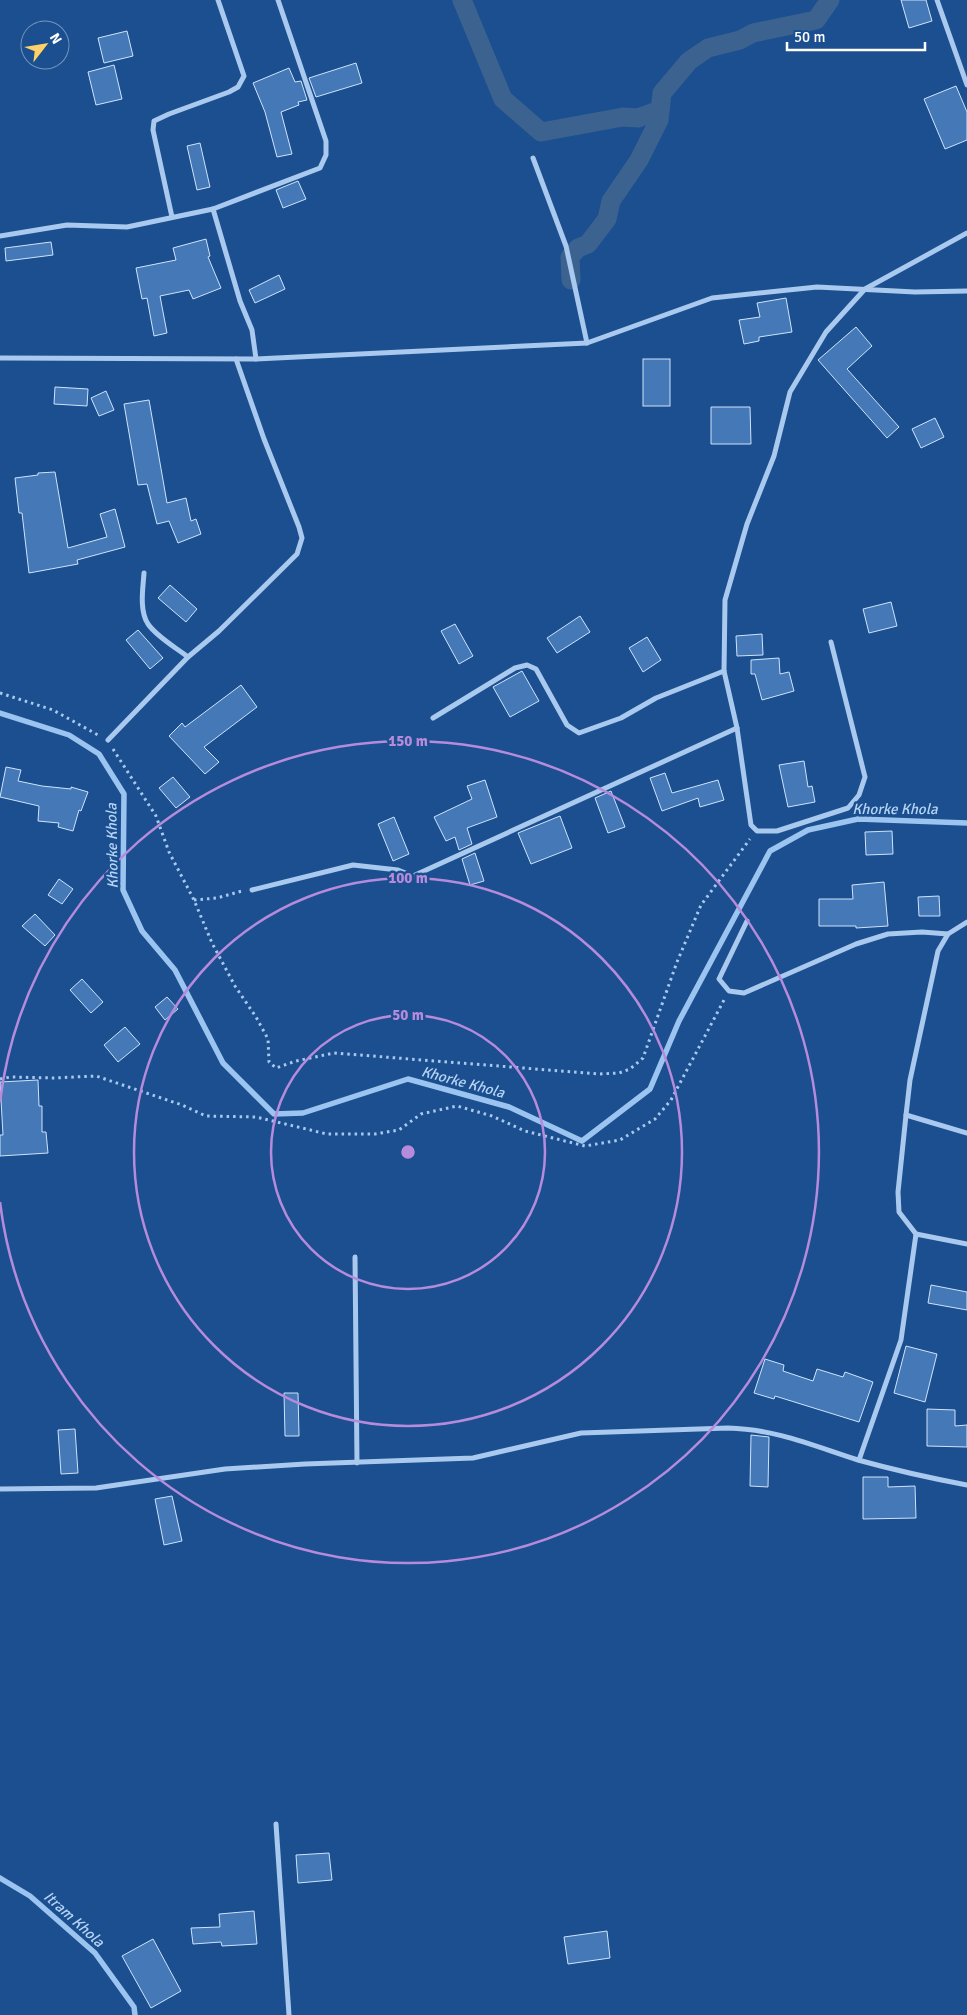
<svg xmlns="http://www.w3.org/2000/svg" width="967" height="2015" viewBox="0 0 967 2015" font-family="Signika,sans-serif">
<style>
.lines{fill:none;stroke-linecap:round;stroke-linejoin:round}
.stream{stroke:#9cc4f0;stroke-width:5.5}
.canal{stroke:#3c6290;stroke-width:19}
.building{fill:#4478b7;stroke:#cfe3fa}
.path{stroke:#a9c9ee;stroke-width:3;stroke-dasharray:2.5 4;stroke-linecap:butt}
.street{stroke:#a9c9ee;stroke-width:5}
.ring{fill:none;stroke:#b68bdc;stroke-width:2.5}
.labels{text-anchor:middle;stroke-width:5;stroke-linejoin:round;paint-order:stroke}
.water-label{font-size:15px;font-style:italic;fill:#b5d3f5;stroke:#1b4f8f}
.centre{fill:#b68bdc;stroke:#1b4f8f;stroke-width:2.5}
.ring-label{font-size:15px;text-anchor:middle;font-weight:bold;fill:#b68bdc;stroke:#1b4f8f;stroke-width:5;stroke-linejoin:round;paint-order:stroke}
</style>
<rect width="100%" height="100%" fill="#1b4f8f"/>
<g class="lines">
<g class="stream">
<path d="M0 713 69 735 99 754 124 794 123 890 142 931 175 970 223 1063 274 1114 303 1113 408 1079 509 1107 582 1141 650 1089 679 1021 770 851 808 830 858 819 967 823"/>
<path d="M0 1878 30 1896 95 1953 134 2007 135 2015"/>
</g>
<g class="canal">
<path d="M462 0 503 99 541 132 623 117 638 118 660 110"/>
<path d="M571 280 570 257 578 248 588 244 607 219 611 201 639 160 659 120 662 93 689 61 708 48 740 40 753 33 816 20 830 0"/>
</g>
</g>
<g class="building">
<path d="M901 0H926L932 21 909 28Z"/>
<path d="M127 31 133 56 104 63 98 38Z"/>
<path d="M356 63 362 83 316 97 309 78Z"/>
<path d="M114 65 122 99 96 105 88 72Z"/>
<path d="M289 68 295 82 301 81 307 100 298 102 299 105 281 112 292 154 277 157 265 112 253 83Z"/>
<path d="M956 86 967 112V140L945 149 924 99Z"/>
<path d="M200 143 210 187 197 190 187 146Z"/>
<path d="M298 181 306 199 283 208 276 190Z"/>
<path d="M206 239 210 256 208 257 221 288 193 299 189 290 160 296 167 333 154 336 147 298 142 299 136 268 176 260 173 248Z"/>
<path d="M51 242 53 255 6 261 5 248Z"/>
<path d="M279 275 285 289 255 303 249 290Z"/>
<path d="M786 298 792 332 759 337V341L744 344 739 320 760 317 757 303Z"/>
<path d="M856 327 872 346 847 369 899 427 887 438 818 360Z"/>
<rect x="643" y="359" width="27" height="47"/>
<path d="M55 387 88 389 87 406 54 404Z"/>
<path d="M106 391 114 410 99 416 91 398Z"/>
<path d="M149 400 167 503 186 498 191 521 196 519 201 534 178 543 169 521 157 524 147 484 138 485 124 404Z"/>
<path d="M711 407H750L751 444H711Z"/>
<path d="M935 418 944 437 921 448 912 429Z"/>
<path d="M55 472 68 548 107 537 100 514 115 509 125 547 77 560 78 564 29 573 22 513H19L15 478 38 475V473Z"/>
<path d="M170 585 197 609 186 622 158 598Z"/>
<path d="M891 602 897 626 869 633 863 609Z"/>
<path d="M580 616 590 632 557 653 547 638Z"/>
<path d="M455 624 473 656 459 664 441 631Z"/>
<path d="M138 630 163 658 150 669 126 640Z"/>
<path d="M762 634 763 655 737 656 736 636Z"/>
<path d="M647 637 661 660 643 672 629 648Z"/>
<path d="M779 658 780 674 789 672 794 691 762 700 755 674H751V660Z"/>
<path d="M522 671 539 701 510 717 493 687Z"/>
<path d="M241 685 257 707 204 747 219 762 205 774 169 736 182 723 185 727Z"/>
<path d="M804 761 808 787 812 786 815 802 788 807 779 765Z"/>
<path d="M6 767 21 770 18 781 42 786 71 789V787L88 792 81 811 79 810 73 831 58 827 59 823 38 821 39 806 0 797Z"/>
<path d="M665 773 672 793 718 780 724 800 700 807 698 798 662 811 650 778Z"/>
<path d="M173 777 190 797 176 808 159 788Z"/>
<path d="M485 780 497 817 467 828 472 844 459 850 455 837 446 841 434 817 472 799 467 786Z"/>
<path d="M611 791 625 827 608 833 595 798Z"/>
<path d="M560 816 572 848 531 864 518 833Z"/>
<path d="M394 817 409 854 393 861 378 824Z"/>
<path d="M892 831 893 854 866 855 865 832Z"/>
<path d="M475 853 484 881 470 885 462 859Z"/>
<path d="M59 879 73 889 62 904 48 895Z"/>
<path d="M884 882 888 926 856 928V926H819V899H853L852 885Z"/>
<path d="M939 896 940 916H919L918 897Z"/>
<path d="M35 914 55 935 45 946 22 926Z"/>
<path d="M82 979 103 1002 91 1013 70 990Z"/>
<path d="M167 997 178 1009 165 1020 155 1007Z"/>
<path d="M125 1027 140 1044 118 1062 104 1045Z"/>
<path d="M38 1080 39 1106H42V1132H46L48 1153 0 1156V1135H3L0 1082Z"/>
<path d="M931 1285 967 1292V1310L928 1303Z"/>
<path d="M906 1346 937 1354 925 1402 894 1393Z"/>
<path d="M765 1359 784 1365 783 1371 813 1381 817 1369 843 1377 845 1372 873 1382 859 1422 775 1396 774 1399 754 1393Z"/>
<path d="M284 1393H298L299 1436H285Z"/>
<path d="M927 1409 955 1410V1426L967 1425V1447L927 1446Z"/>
<path d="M75 1429 78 1473 61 1474 58 1430Z"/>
<path d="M751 1435 769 1437 768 1487 750 1486Z"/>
<path d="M863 1477H888V1487L915 1486 916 1518 863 1519Z"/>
<path d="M172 1496 182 1541 164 1545 155 1499Z"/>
<path d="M329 1853 332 1880 298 1883 296 1855Z"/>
<path d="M254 1911 257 1944 222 1946 221 1942 193 1944 191 1928 220 1927 219 1914Z"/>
<path d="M607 1931 610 1958 568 1964 564 1937Z"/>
<path d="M153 1939 181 1991 151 2008 122 1956Z"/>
</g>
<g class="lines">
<g class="path">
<path d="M0 693 53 710 98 735"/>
<path d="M113 749 156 816 169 852 194 900 212 943 235 986 256 1017 268 1039 269 1062 276 1068 296 1061 334 1053 599 1074 619 1073 630 1069 643 1058 677 962 701 905 750 839"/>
<path d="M194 900 217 898 242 891"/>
<path d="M0 1079 11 1077 54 1078 96 1076 182 1105 206 1116 256 1117 327 1134H375L399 1130 421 1114 457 1106 492 1116 525 1131 585 1146 620 1140 655 1119 671 1100 724 1000"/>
</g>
<g class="street">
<path d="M937 0 967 85"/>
<path d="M533 158 566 246 587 343"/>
<path d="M213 209 240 301 252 330 256 359"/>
<path d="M172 217 153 130 154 121 169 114 229 92 238 87 244 76 218 0"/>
<path d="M0 236 67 225 127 227 213 209 320 168 326 155V141L278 0"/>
<path d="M0 358 256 359 587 343 712 298 817 287 915 292 967 291"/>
<path d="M144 573C143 588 139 610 148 624 157 637 175 647 188 657"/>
<path d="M831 642 865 777 859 795 848 808 777 831H757L751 825 737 728 724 671 725 600 747 524 774 456 790 392 826 332 865 289 967 233"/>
<path d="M433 718 515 668 527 665 536 669 567 725 579 733 621 718 656 698 724 671"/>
<path d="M108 740 188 657 219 631 297 554 302 538 299 527 264 439 236 359"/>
<path d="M252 890 353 865 398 870 413 876 737 728"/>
<path d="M747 921 719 979 729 991 744 993 856 944 888 934 922 932 948 934"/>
<path d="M967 922 948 934 938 951 910 1080 906 1115 967 1133"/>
<path d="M906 1115 898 1192 899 1212 916 1234"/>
<path d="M355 1257 357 1463"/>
<path d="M859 1460 901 1340 916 1234 967 1244"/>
<path d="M0 1489 96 1488 225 1469 305 1464 473 1458 581 1433 728 1428C775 1429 814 1446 858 1460 894 1470 930 1478 967 1485"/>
<path d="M276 1824 289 2015"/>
</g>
</g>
<g class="ring">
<circle cx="408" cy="1152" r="137"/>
<circle cx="408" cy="1152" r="274"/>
<path d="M0 1102A411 411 0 1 1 0 1202"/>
</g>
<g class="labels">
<g class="water-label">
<text x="895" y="814">Khorke Khola</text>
<text transform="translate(112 846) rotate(-91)" y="5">Khorke Khola</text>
<text transform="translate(463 1082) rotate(15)" y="5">Khorke Khola</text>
<text transform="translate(74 1919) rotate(42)" y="5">Itram Khola</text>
</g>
</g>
<circle cx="408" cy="1152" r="8" class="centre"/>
<g class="ring-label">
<text x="408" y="746">150 m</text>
<text x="408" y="883">100 m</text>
<text x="408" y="1020">50 m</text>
</g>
<g transform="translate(45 45) rotate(59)"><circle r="24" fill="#1b4f8f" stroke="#7695bc"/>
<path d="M0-4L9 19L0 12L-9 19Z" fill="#ffd166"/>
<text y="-8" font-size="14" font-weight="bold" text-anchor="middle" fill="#ffffff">N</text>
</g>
<path d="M787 42v8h138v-8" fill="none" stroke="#ffffff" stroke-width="2.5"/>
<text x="794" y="42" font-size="15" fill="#ffffff" stroke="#1b4f8f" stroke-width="4" paint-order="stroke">50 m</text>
</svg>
